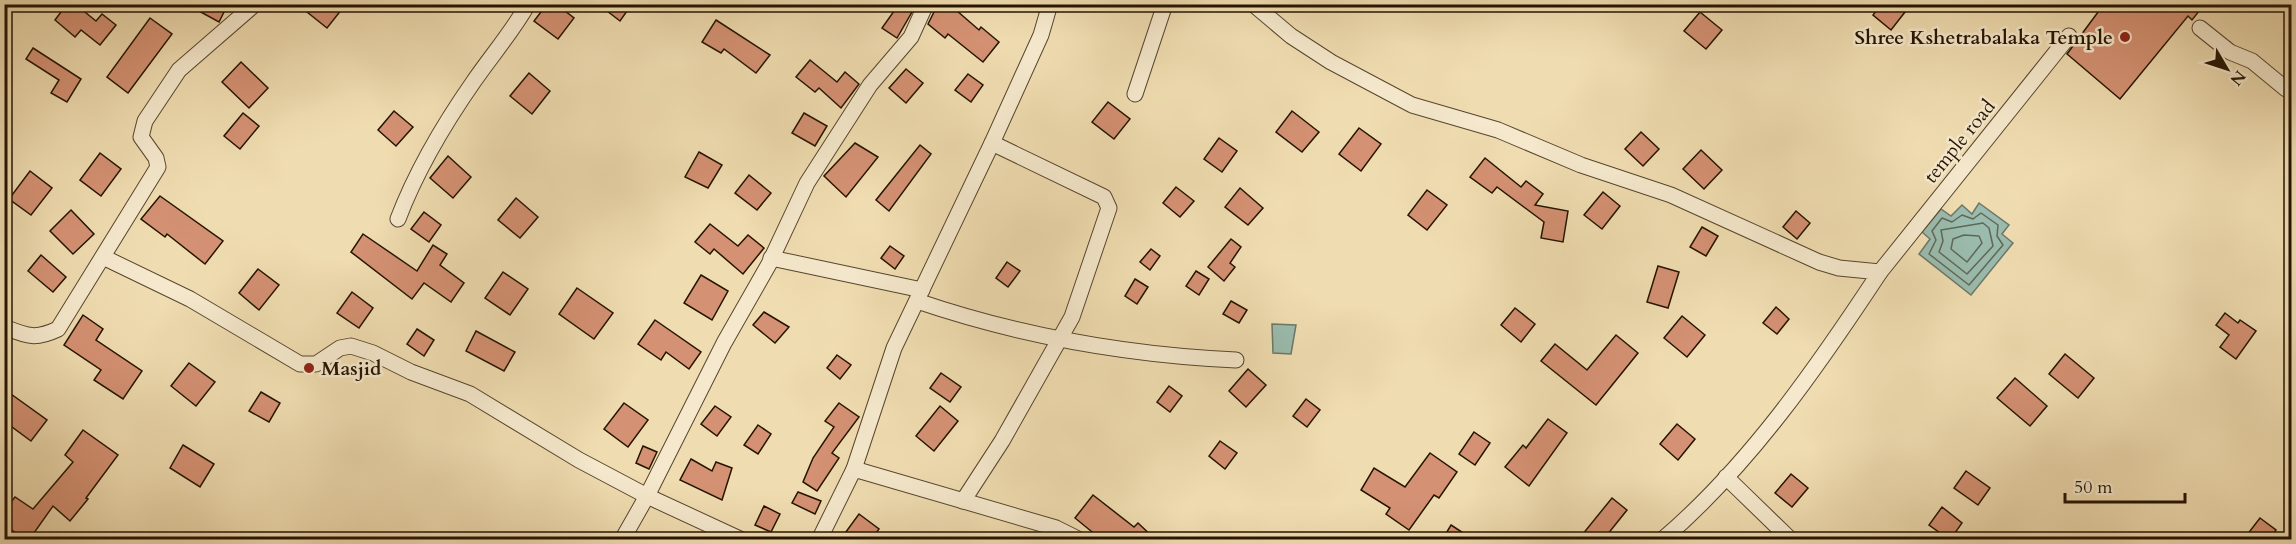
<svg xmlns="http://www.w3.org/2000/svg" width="2296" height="544" viewBox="0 0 2296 544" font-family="Cardo,serif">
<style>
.water{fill:#9abbad;stroke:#6b7868;stroke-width:1.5}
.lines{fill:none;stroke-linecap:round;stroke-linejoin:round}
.shore{stroke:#5f6857;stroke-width:1.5}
.building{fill:#d49173;stroke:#241401;stroke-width:1.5}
.minor-casing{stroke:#57462d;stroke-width:17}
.minor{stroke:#f5e8cc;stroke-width:15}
.poi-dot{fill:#8f2418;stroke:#f5e8cc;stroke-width:2}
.labels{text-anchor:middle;stroke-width:5;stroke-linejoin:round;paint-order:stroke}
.poi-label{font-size:20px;font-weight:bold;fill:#241401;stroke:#f5e8cc;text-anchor:end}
.street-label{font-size:20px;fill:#241401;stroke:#f5e8cc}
</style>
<rect width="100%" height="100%" fill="#efdcb0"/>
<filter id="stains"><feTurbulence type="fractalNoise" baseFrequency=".00333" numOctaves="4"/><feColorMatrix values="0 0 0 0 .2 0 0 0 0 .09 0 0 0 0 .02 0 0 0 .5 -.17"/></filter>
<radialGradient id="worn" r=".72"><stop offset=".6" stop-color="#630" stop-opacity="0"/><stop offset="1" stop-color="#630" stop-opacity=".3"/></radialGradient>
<g class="water">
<path d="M1979 203 2009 225 2002 234 2013 243 1971 295 1919 254 1930 239 1922 232 1941 209 1951 216 1962 205 1972 214Z"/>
<path d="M1272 324 1296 325 1291 354 1273 353Z"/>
</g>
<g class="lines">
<g class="shore">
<path d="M1981 213 1998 225 1997 236 2003 245 1969 285 1929 254 1936 240 1932 231 1942 218 1952 222 1962 215 1973 219Z"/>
<path d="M1983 223 1989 228 1993 246 1967 274 1939 252 1943 241 1941 230Z"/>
<path d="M1964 235 1979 236 1982 243 1967 262 1951 249 1953 239Z"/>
</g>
</g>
<g class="building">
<path d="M67 4H75L96 21 102 14 116 25 100 45 81 30 75 37 55 20Z"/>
<path d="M186 4H228L219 22Z"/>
<path d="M297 4H346L327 28Z"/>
<path d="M547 4H556L574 18 558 39 534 21Z"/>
<path d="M598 4H632L620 21Z"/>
<path d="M899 4 912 12 897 38 882 28Z"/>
<path d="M938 4H949L979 30 981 27 999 42 983 62 948 34 945 38 928 24Z"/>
<path d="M1881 4H1896L1905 12 1891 30 1873 15Z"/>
<path d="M2104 4H2198L2196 7 2200 10 2192 20 2188 16 2120 99 2067 54Z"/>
<path d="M1700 12 1722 30 1706 49 1684 31Z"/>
<path d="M150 18 172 34 128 93 107 77Z"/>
<path d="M716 20 770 55 756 73 724 49 721 53 702 42Z"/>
<path d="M33 48 81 79 67 102 51 93 59 80 26 59Z"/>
<path d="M810 60 837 82 845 72 859 84 841 108 819 88 815 92 796 77Z"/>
<path d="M241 62 268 88 249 108 222 82Z"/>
<path d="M906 69 923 83 906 103 889 88Z"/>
<path d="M529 73 550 91 532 114 510 96Z"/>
<path d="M968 74 983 85 971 102 955 90Z"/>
<path d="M1108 102 1130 119 1114 139 1092 122Z"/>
<path d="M394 111 413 127 396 146 378 130Z"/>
<path d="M1292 111 1319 132 1302 152 1276 132Z"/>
<path d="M243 113 259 126 240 149 224 136Z"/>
<path d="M804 113 827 126 815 146 792 133Z"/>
<path d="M1359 128 1381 144 1361 171 1339 154Z"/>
<path d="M1641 132 1659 149 1643 166 1625 149Z"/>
<path d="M1219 138 1237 151 1222 172 1204 159Z"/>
<path d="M855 143 878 157 846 197 824 176Z"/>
<path d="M920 145 931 154 889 211 876 200Z"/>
<path d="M1701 150 1722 170 1704 189 1683 169Z"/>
<path d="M699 152 722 165 708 188 685 177Z"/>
<path d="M100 153 121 169 101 196 80 180Z"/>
<path d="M448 156 471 177 453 198 430 178Z"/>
<path d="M1485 158 1521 187 1526 181 1543 194 1535 205 1568 211 1563 242 1541 238 1544 222 1497 187 1492 193 1470 177Z"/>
<path d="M30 171 52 188 31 215 9 199Z"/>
<path d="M749 175 771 193 757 210 735 193Z"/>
<path d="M1176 187 1194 201 1180 217 1163 203Z"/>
<path d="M1240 188 1263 208 1248 225 1225 207Z"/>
<path d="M1427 190 1447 205 1427 230 1408 215Z"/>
<path d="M1603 192 1620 206 1602 229 1584 215Z"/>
<path d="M160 196 223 241 205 264 167 234 165 237 141 219Z"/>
<path d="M516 198 538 217 520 238 498 220Z"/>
<path d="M71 210 94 234 73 254 50 231Z"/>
<path d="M1796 211 1810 223 1797 239 1783 227Z"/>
<path d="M424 212 441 225 429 242 411 229Z"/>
<path d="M710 224 738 246 748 235 764 248 743 274 714 249 710 254 695 242Z"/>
<path d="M1702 227 1718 236 1706 256 1690 247Z"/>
<path d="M363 234 417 271 433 245 447 254 440 265 464 283 451 302 424 283 412 299 351 252Z"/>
<path d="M1231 239 1241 247 1230 263 1235 267 1224 281 1208 267Z"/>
<path d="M890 246 904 256 895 269 881 258Z"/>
<path d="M1151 249 1160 256 1150 270 1140 262Z"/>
<path d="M41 255 66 277 53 292 28 271Z"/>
<path d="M1007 262 1020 271 1008 287 996 278Z"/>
<path d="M1658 266 1679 272 1668 308 1647 302Z"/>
<path d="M258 269 279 285 259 310 239 293Z"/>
<path d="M1196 271 1209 279 1199 295 1186 286Z"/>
<path d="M503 272 528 289 510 315 485 298Z"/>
<path d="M701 275 728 291 712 320 684 303Z"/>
<path d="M1135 279 1148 287 1137 304 1125 296Z"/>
<path d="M577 288 613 313 594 339 559 314Z"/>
<path d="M352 292 373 308 359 328 337 313Z"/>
<path d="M1231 301 1247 310 1239 323 1223 314Z"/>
<path d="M1776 307 1789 319 1777 334 1763 323Z"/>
<path d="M1515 308 1535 324 1521 342 1501 325Z"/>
<path d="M764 312 789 327 775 343 753 325Z"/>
<path d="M2225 313 2238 323 2240 320 2256 331 2236 359 2220 347 2229 335 2216 325Z"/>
<path d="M83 315 103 329 96 340 142 371 123 399 94 380 101 370 64 345Z"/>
<path d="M1682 316 1705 335 1687 357 1664 338Z"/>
<path d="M655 320 701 352 689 369 666 352 661 360 638 344Z"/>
<path d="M417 329 434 340 424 356 407 344Z"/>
<path d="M476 331 515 352 504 371 466 351Z"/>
<path d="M1616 335 1638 353 1596 405 1541 361 1555 344 1587 370Z"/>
<path d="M2065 354 2094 378 2078 398 2049 374Z"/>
<path d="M837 355 851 365 840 379 827 368Z"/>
<path d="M189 363 215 382 196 406 171 386Z"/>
<path d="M1248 369 1266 385 1246 407 1229 391Z"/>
<path d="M941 373 961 387 950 402 930 388Z"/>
<path d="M2015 378 2047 406 2030 426 1997 398Z"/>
<path d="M1169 386 1182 396 1170 412 1157 402Z"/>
<path d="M4 389 47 420 31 441 4 421Z"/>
<path d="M261 392 280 403 269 422 249 411Z"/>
<path d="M1306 399 1320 410 1307 427 1293 416Z"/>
<path d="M624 403 648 420 628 447 604 429Z"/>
<path d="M839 403 859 417 832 453 839 458 817 491 803 482 813 458 834 427 825 421Z"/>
<path d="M715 406 731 417 717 436 701 424Z"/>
<path d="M940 406 958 421 934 451 916 436Z"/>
<path d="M1548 419 1567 433 1529 486 1505 467 1523 445 1526 448Z"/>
<path d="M1677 424 1695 439 1678 460 1660 444Z"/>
<path d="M758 425 771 434 758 454 744 445Z"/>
<path d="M83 430 118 455 86 498 88 499 70 521 53 506 29 540H25L4 524V511L15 497 33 509 73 462 65 455Z"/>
<path d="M1474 432 1490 443 1475 465 1459 454Z"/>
<path d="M1220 441 1237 453 1225 469 1209 456Z"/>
<path d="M183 445 214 464 200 487 170 468Z"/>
<path d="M643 446 657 452 649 469 636 463Z"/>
<path d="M1430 453 1457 472 1439 498 1434 495 1409 530 1386 514 1390 508 1361 490 1374 468 1405 487Z"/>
<path d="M691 459 712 471 716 462 732 468 722 500 680 480Z"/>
<path d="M1966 471 1990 488 1978 505 1954 488Z"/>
<path d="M1791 474 1808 488 1792 507 1775 493Z"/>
<path d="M798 492 821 501 815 514 792 503Z"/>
<path d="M1093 495 1134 527 1138 523 1156 540H1102L1075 518Z"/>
<path d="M1612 498 1627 510 1603 540H1578Z"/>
<path d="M764 506 780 514 771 532 755 525Z"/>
<path d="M1942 507 1962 523 1950 540 1929 525Z"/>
<path d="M859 514 879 529 871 540H840Z"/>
<path d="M2260 518 2276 530 2269 540H2243Z"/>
<path d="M1451 525 1474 540H1442Z"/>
</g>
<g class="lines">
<g class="minor-casing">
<g id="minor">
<path d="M1253 4 1291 36 1331 62 1412 105 1498 130 1581 165 1671 195 1819 262 1839 268 1880 272C1818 366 1749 466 1662 540"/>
<path d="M2200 28 2230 52 2252 61 2286 89 2292 85"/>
<path d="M1135 94 1165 4"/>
<path d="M398 219C417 169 444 124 474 81 492 55 512 32 528 4"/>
<path d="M103 257 190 299 300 364H316L340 348 351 346 373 353 411 372 470 394 579 460 647 496 742 540"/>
<path d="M771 258 922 290"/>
<path d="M1880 272 2069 36"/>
<path d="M917 301C1020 336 1127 355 1236 360"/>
<path d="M4 327C27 336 35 340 58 329L158 167 156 158 141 137 145 121 179 70 255 4"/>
<path d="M854 469 894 348 992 143"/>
<path d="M1726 477 1791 540"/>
<path d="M963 501 1002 441 1072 317 1109 208 1104 197 992 143 1041 35 1050 4"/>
<path d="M622 540 647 496 724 343 769 264 807 183 870 85 911 37 926 4"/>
<path d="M819 540 854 469 1056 528 1080 540"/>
</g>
</g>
<use href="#minor" class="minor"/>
</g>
<g class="poi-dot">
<circle cx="2125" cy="37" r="6"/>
<circle cx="309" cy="368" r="6"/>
</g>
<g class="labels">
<g class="poi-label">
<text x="2113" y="44">Shree Kshetrabalaka Temple</text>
<text x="321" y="375" text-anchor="start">Masjid</text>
</g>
<g class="street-label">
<text transform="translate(1959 141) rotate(-51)" y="7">temple road</text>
</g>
</g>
<rect width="2296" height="544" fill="none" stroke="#efdcb0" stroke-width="24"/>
<rect x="6" y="6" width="2284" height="532" fill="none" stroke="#241401" stroke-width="3"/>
<rect x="12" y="12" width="2272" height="520" fill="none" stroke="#241401" stroke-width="1.5"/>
<g transform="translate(2227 69) rotate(129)" stroke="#f5e8cc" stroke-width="4.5" paint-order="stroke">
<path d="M0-4.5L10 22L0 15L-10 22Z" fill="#241401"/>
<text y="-9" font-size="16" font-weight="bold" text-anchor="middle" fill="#241401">N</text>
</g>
<path d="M2065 493v9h120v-9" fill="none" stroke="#241401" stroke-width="3"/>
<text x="2074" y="493" font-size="18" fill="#241401" stroke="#f5e8cc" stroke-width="4.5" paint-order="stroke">50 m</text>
<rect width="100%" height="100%" filter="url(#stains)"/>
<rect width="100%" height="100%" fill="url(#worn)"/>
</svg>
